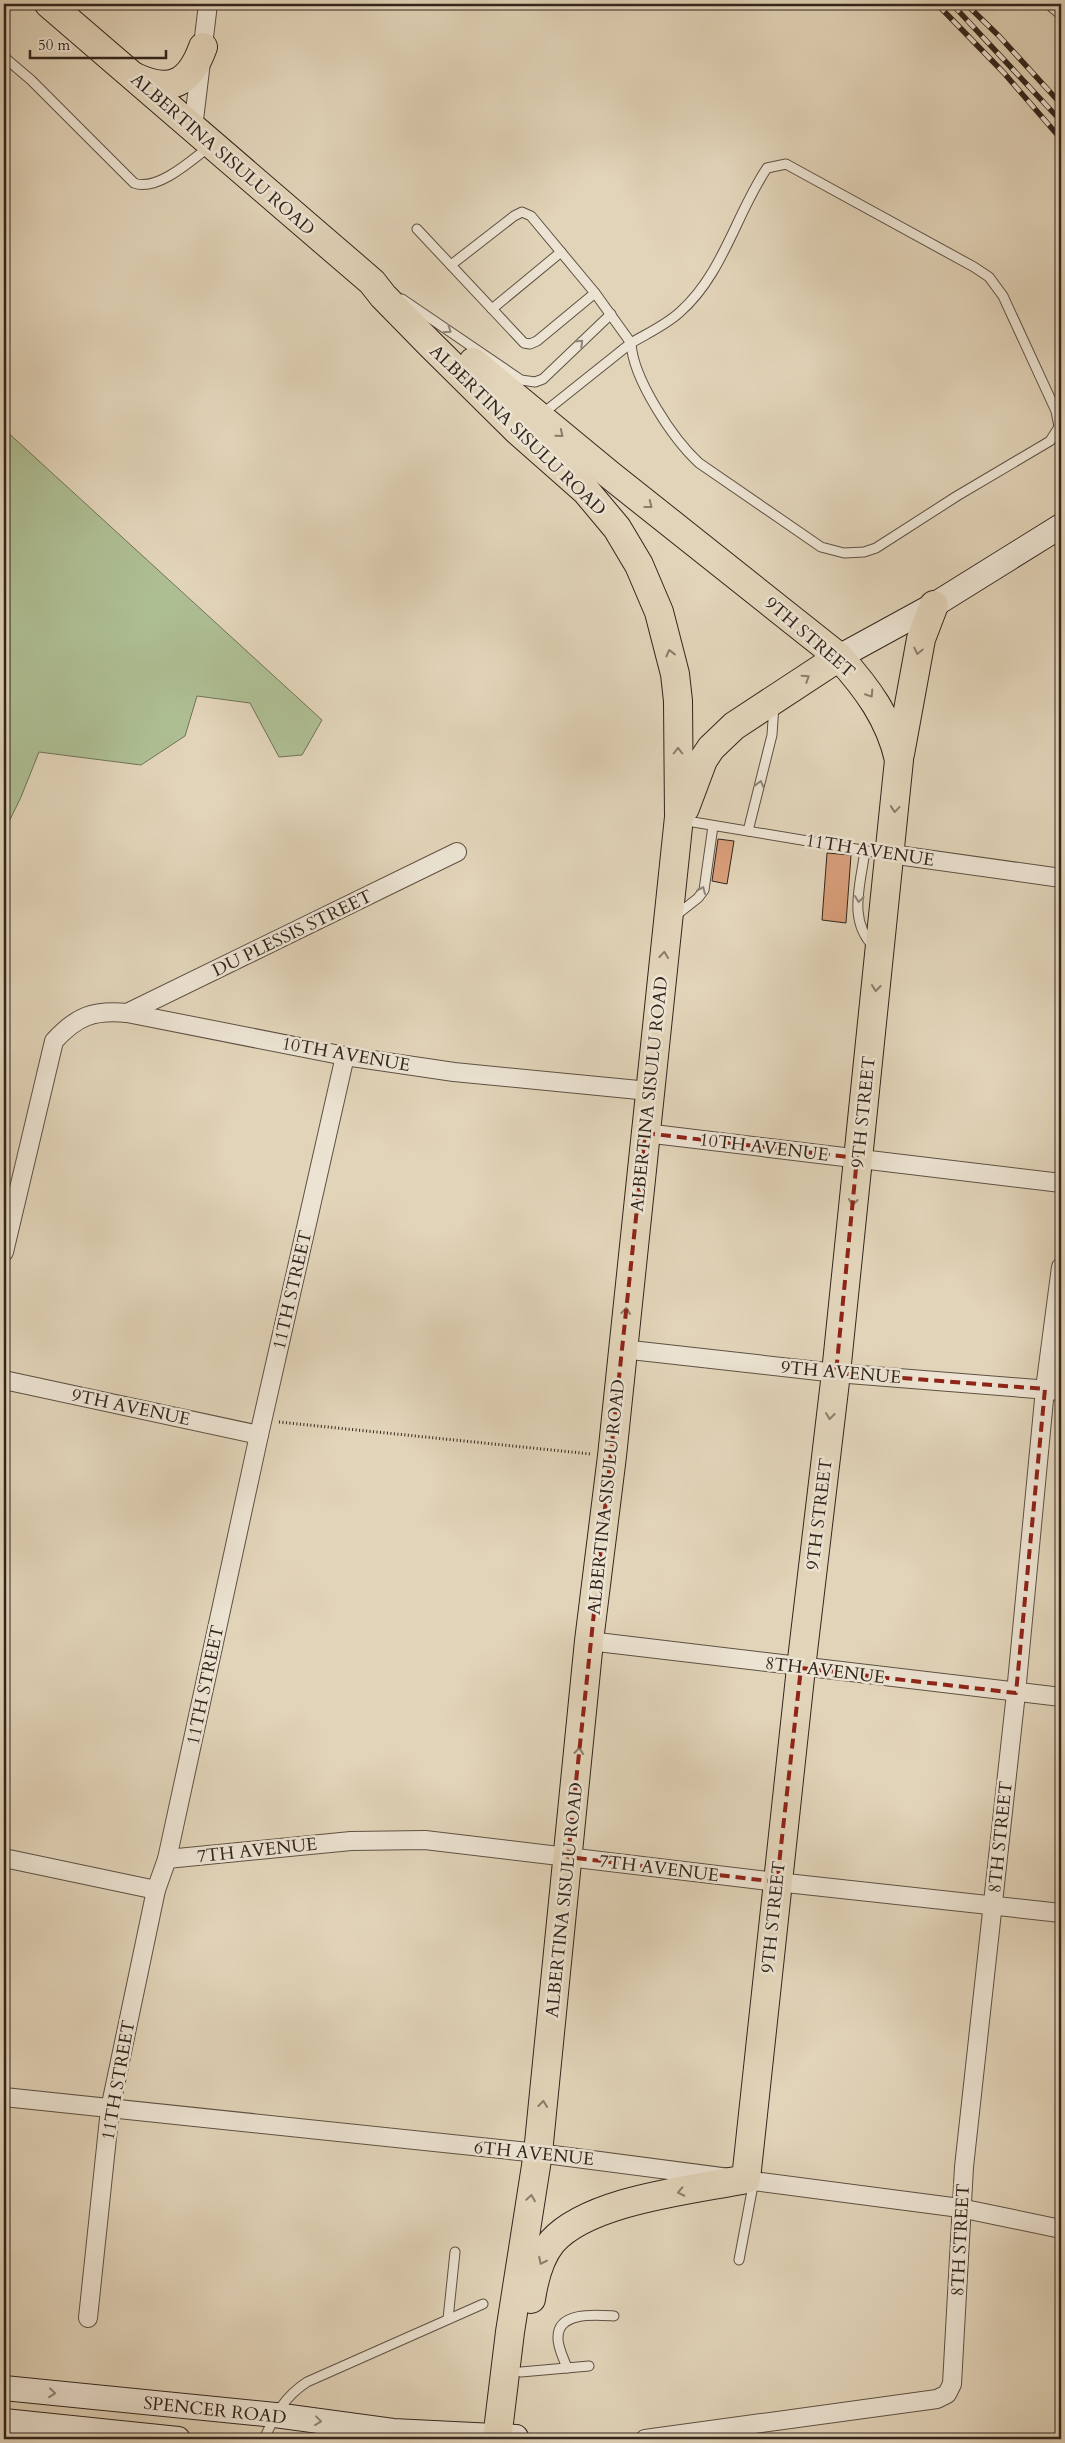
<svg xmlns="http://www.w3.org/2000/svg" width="1065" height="2443" viewBox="0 0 1065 2443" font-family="Cardo,serif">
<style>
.green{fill:#aebe93;stroke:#707258}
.building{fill:#d89e79;stroke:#32251c}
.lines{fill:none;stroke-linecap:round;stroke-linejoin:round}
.lane-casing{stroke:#5e5143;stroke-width:11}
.street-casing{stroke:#5e5143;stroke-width:20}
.secondary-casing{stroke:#32251c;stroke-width:26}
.primary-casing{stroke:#32251c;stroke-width:30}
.path{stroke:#32251c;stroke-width:3;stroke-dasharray:1 2.5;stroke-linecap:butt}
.lane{stroke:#ece3d2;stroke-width:9}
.street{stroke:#ece3d2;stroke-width:18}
.secondary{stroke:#ece3d2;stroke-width:24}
.primary{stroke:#e2d4b9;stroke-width:28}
.rail-casing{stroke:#32251c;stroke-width:5.5}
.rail{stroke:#ece3d2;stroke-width:4;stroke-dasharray:11;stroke-linecap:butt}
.oneway{stroke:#8f8477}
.oneway2{stroke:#8a7c6a}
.marked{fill:none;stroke:#8f2418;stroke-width:4;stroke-dasharray:10 6;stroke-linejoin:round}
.labels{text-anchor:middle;stroke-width:5;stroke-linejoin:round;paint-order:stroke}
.street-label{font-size:18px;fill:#32251c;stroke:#ece3d2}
</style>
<rect width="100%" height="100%" fill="#e2d4b9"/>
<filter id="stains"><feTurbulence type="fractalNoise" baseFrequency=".004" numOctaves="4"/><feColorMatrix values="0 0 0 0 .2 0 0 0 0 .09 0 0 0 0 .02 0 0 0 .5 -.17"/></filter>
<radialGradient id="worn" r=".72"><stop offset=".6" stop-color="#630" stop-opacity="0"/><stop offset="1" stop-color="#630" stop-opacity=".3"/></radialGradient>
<path class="green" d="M4 429 322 720 302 755 279 757 250 703 197 696 185 736 141 765 39 752 21 797 4 832Z"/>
<g class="building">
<path d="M718 839 734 841 727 884 712 881Z"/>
<path d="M827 853 851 855 846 923 822 920Z"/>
</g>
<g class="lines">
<g class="lane-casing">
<g id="lane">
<path d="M4 57 31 80 134 183C157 192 192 160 210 146"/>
<path d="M417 229 524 343 530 344 537 341 595 293"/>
<path d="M451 265 514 216 522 212 531 216 595 293 631 343C648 333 666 325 680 312 723 274 736 214 767 168L786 164 974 267 989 277 1003 296 1056 411 1059 427 1050 441 957 496 876 548 864 552 844 553 821 547 699 463C673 439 633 379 631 343"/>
<path d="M402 299 521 380 535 382 543 379 611 314"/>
<path d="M492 309 561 252"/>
<path d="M542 414 631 343"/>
<path d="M681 820 886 854"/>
<path d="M748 831 772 735 774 705"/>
<path d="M865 850C861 884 847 920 874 947"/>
<path d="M675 916 698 898 704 890 713 826"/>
<path d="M739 2260 754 2180"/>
<path d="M448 2319 455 2252"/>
<path d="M567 2368C564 2359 557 2346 558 2337 558 2311 597 2315 614 2316"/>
<path d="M521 2372 589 2366"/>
<path d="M264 2439C275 2415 284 2397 307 2382L483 2304"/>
</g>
</g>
<g class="street-casing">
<g id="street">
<path d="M1055 4 1061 9"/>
<path d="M193 128 208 4"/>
<path d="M890 854 1061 878"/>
<path d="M127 1013 457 852"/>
<path d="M645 1133 1061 1183"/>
<path d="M4 1252 54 1041C77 1016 93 1010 127 1013L345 1056 454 1072 649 1091"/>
<path d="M622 1349 836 1373 1061 1391"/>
<path d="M4 1380 259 1435"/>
<path d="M589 1641 1061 1697"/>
<path d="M4 1858 156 1890"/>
<path d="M167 1859 351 1841 425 1840 777 1882 1061 1913"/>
<path d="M4 2097 538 2153 960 2208 1061 2229"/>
<path d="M88 2318 110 2109 156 1890 167 1859 259 1435 345 1056"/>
<path d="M645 2439 937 2399 947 2394 952 2384 964 2167 1016 1693 1045 1389 1061 1267"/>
</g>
</g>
<g class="secondary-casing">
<g id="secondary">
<path d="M839 657 934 605 1061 526"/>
<path d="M4 2388 275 2415 393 2431 516 2437"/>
<path d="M4 2421 178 2439"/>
</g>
</g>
<g class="primary-casing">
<g id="primary">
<path d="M49 4 372 282 383 296 430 344 518 431 586 491 617 528 639 565 659 612 675 674 678 701 679 817 612 1456 589 1641 538 2153 510 2332 497 2439"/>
<path d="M135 77C171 94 190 83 203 47"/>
<path d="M473 362 610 475 839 657C867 688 890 719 899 760L836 1373 801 1668 746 2179C692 2190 589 2200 552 2242 539 2258 534 2279 531 2299"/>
<path d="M900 754 921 639 934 605"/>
<path d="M685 808 703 760 711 748 734 726 839 657"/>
</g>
</g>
<path class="path" d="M279 1422 591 1454"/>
<use href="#lane" class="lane"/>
<use href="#street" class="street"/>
<use href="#secondary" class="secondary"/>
<use href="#primary" class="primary"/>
<g class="rail-casing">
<g id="rail">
<path d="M937 4 1004 73 1061 139"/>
<path d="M952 4 1061 121"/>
<path d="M966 4 999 36 1061 104"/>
</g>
</g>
<use href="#rail" class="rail"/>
</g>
<defs><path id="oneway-chevron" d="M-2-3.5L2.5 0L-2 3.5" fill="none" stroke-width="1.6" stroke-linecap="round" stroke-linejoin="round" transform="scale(1.25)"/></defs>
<g class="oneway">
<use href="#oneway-chevron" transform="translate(448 330) rotate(34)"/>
<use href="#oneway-chevron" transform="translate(580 343) rotate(-44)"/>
<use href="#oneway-chevron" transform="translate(760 784) rotate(-76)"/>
<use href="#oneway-chevron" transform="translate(702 890) rotate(-67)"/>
<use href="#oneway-chevron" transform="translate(859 899) rotate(97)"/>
<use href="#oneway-chevron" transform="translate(52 2393) rotate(6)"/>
<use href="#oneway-chevron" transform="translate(318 2421) rotate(7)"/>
</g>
<g class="oneway2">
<use href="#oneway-chevron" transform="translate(560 434) rotate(39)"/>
<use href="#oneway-chevron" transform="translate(649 505) rotate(38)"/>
<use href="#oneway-chevron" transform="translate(918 651) rotate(102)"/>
<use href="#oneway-chevron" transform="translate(670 653) rotate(-104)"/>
<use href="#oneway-chevron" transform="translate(806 678) rotate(-33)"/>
<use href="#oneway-chevron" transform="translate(870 694) rotate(57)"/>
<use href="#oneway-chevron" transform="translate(678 751) rotate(-90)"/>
<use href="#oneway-chevron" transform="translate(895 809) rotate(95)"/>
<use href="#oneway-chevron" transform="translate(664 955) rotate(-84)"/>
<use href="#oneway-chevron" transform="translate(876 988) rotate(96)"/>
<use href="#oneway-chevron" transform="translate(853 1202) rotate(96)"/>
<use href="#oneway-chevron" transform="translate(626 1311) rotate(-84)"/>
<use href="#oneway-chevron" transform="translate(830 1416) rotate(97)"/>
<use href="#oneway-chevron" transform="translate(579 1751) rotate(-84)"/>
<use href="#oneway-chevron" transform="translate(543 2104) rotate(-84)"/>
<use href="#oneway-chevron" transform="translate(681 2192) rotate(168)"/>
<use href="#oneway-chevron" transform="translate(531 2198) rotate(-81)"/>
<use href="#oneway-chevron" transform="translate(542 2261) rotate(116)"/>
</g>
<path class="marked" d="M645 1133 857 1158 836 1373 1045 1389 1016 1693 801 1668 777 1882 568 1857Z"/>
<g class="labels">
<g class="street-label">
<text transform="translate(223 154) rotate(41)" y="6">ALBERTINA SISULU ROAD</text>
<text transform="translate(518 430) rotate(44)" y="6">ALBERTINA SISULU ROAD</text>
<text transform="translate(810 637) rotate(41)" y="6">9TH STREET</text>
<text transform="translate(870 850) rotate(9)" y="6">11TH AVENUE</text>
<text transform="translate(292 933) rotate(-26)" y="6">DU PLESSIS STREET</text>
<text transform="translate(346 1054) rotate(10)" y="6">10TH AVENUE</text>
<text transform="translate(649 1094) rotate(-84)" y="6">ALBERTINA SISULU ROAD</text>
<text transform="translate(863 1112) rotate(-84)" y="6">9TH STREET</text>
<text transform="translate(764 1147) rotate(7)" y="6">10TH AVENUE</text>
<text transform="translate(292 1290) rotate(-77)" y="6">11TH STREET</text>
<text transform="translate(841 1372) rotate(5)" y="6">9TH AVENUE</text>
<text transform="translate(131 1407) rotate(12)" y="6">9TH AVENUE</text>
<text transform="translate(606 1497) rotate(-84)" y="6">ALBERTINA SISULU ROAD</text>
<text transform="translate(819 1514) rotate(-83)" y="6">9TH STREET</text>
<text transform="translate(825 1670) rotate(7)" y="6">8TH AVENUE</text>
<text transform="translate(205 1685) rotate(-78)" y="6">11TH STREET</text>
<text transform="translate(1000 1837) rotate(-84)" y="6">8TH STREET</text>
<text transform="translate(257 1850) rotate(-6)" y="6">7TH AVENUE</text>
<text transform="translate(659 1868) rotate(7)" y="6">7TH AVENUE</text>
<text transform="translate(564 1900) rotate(-84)" y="6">ALBERTINA SISULU ROAD</text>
<text transform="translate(773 1917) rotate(-84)" y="6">9TH STREET</text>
<text transform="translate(118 2080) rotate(-80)" y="6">11TH STREET</text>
<text transform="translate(534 2153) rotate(6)" y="6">6TH AVENUE</text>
<text transform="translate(960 2240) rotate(-87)" y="6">8TH STREET</text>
<text transform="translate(215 2410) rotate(6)" y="6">SPENCER ROAD</text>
</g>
</g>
<rect width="1065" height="2443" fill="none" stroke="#e2d4b9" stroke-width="20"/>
<rect x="5" y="5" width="1055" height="2433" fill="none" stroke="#32251c" stroke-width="2.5"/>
<rect x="10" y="10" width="1045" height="2423" fill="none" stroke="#32251c"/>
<path d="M30 50v8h136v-8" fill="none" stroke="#32251c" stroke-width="2.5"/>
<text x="38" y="50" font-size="15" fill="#32251c" stroke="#ece3d2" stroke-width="4" paint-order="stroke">50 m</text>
<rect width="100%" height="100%" filter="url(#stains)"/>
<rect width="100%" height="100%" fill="url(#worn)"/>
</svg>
